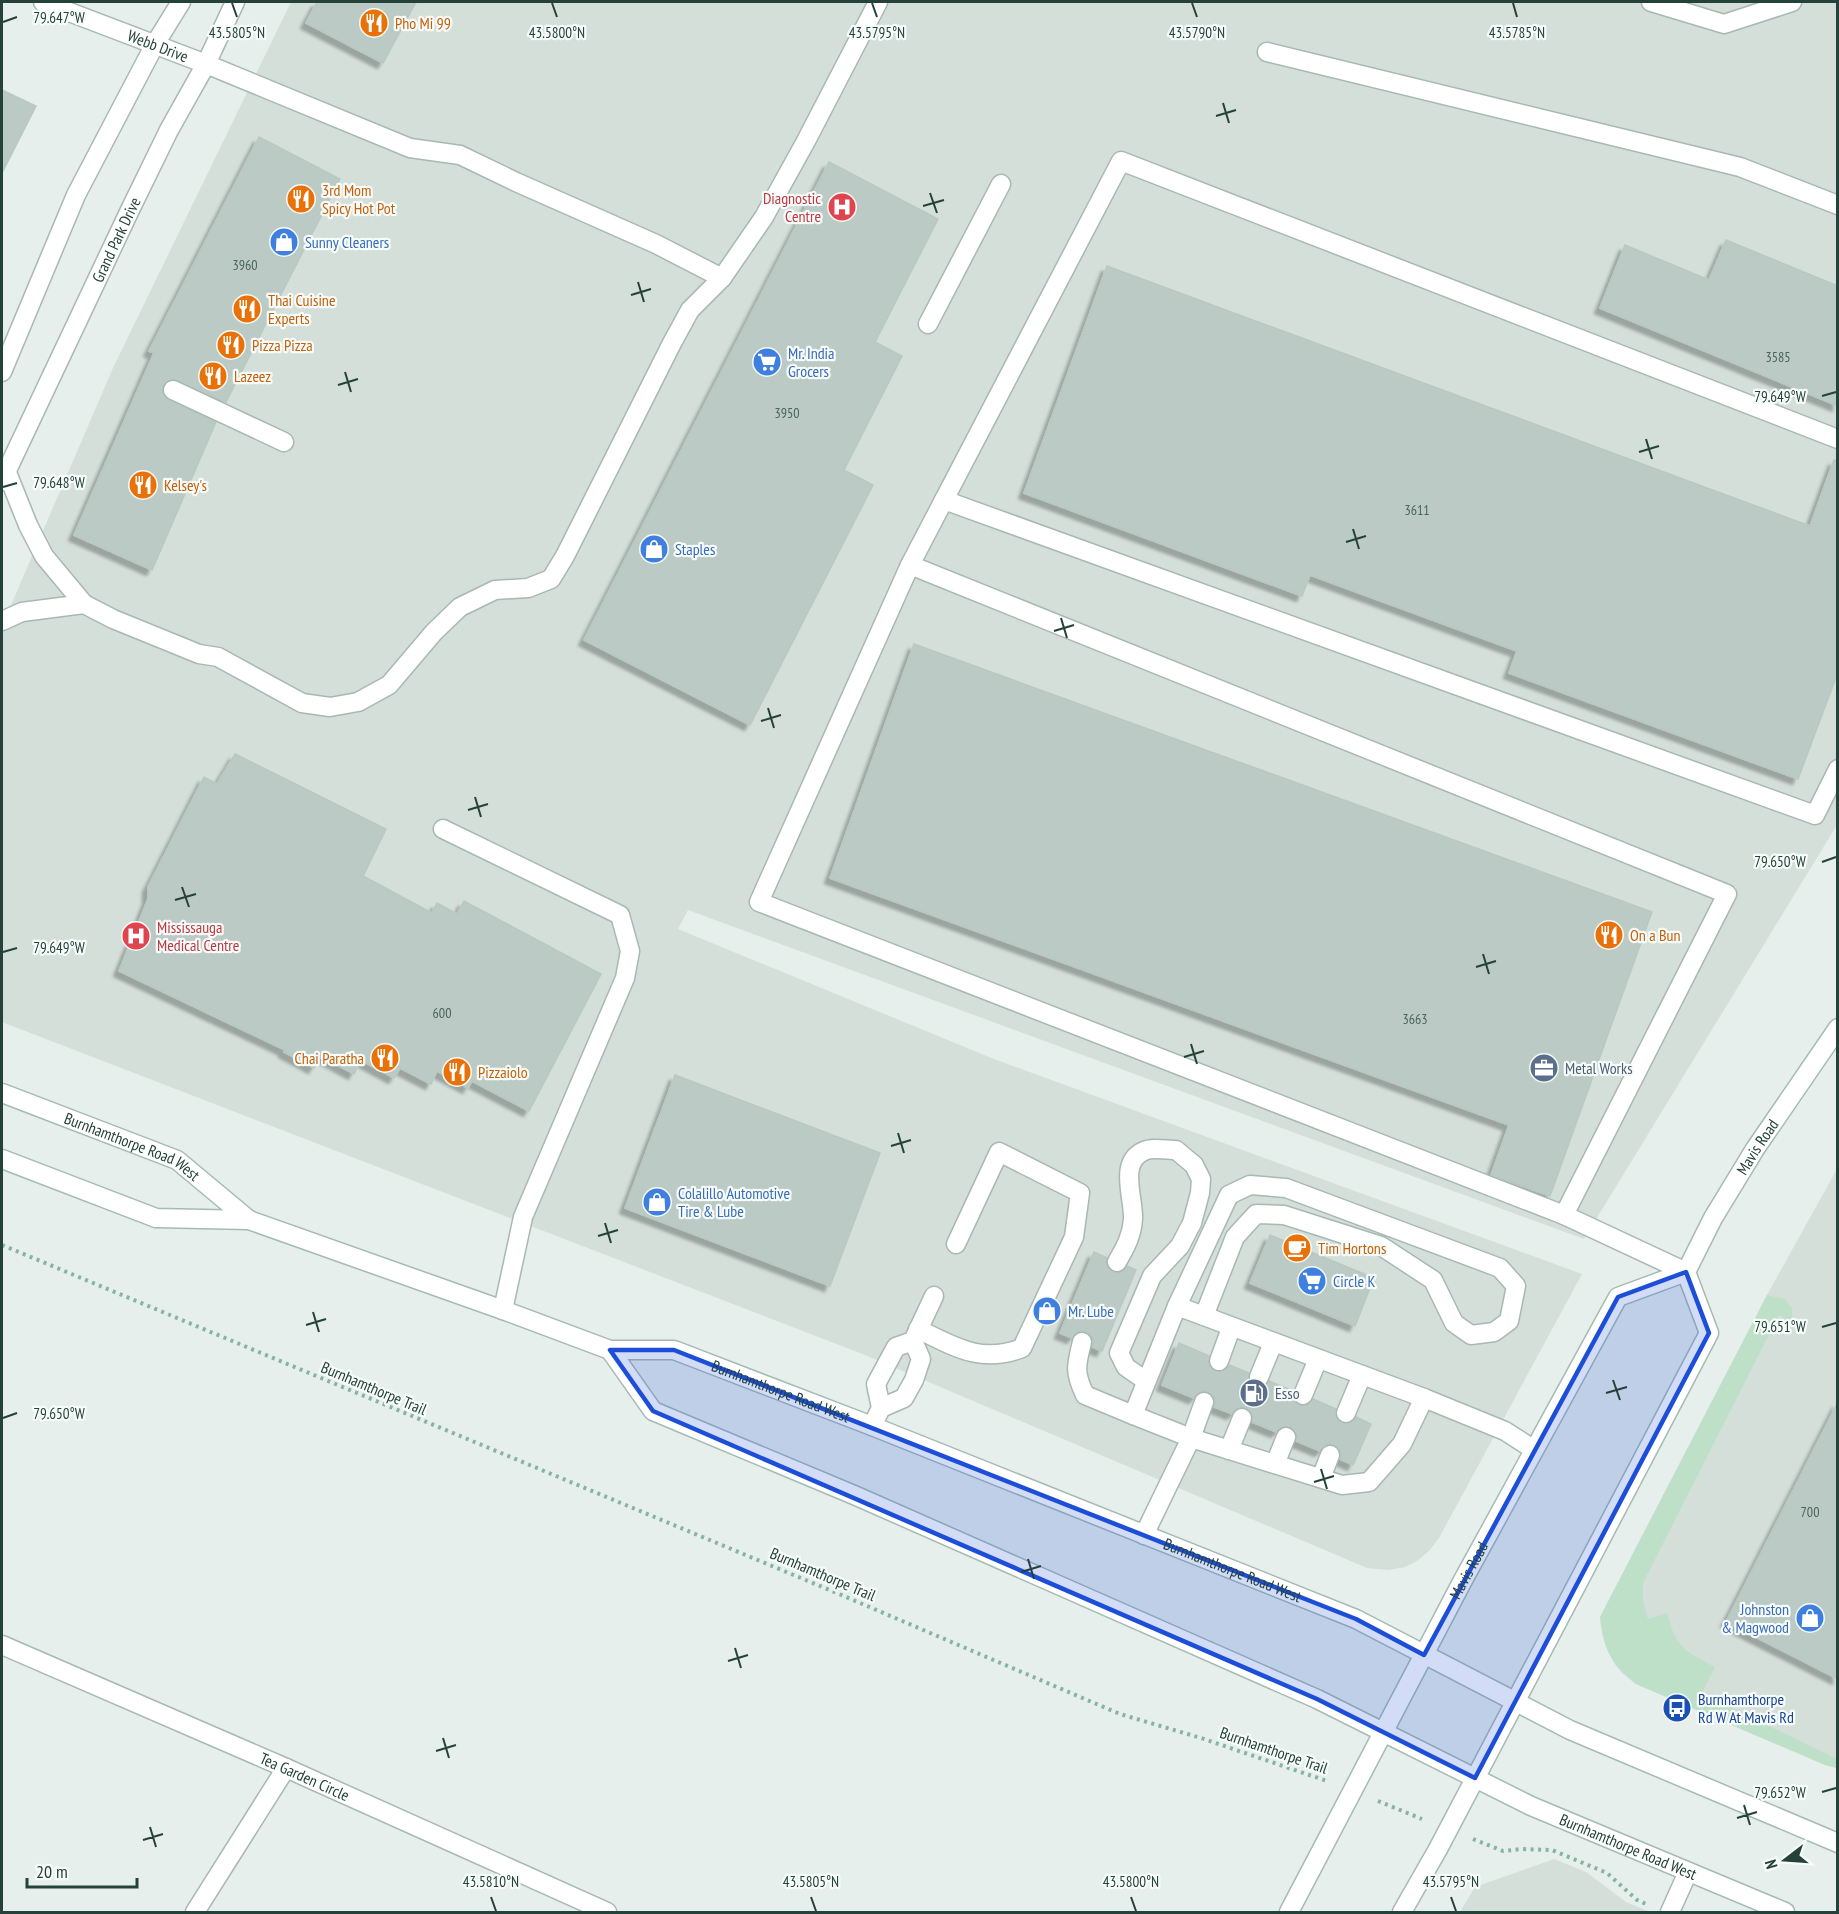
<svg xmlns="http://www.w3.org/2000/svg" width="1839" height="1914" viewBox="0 0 1839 1914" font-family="'PT Sans Narrow',sans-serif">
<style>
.built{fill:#d4dfda}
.green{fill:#bfe0c8}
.building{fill:#bbcac4;stroke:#b8c9c2;stroke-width:1.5;filter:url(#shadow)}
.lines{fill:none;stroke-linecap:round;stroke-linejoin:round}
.service-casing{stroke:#a8b8b2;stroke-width:21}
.minor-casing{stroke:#a8b8b2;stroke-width:21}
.tertiary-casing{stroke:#a8b8b2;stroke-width:21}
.secondary-casing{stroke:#a4bbb3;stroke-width:21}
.path{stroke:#86b3a5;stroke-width:4;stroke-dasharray:3 4.5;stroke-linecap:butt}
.service{stroke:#fff;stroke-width:18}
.minor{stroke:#fff;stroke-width:18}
.tertiary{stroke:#fff;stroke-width:18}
.secondary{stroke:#fff;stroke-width:18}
.marked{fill:#1d4ed8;fill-opacity:0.2;stroke:#1d4ed8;stroke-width:4.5;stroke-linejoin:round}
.ticks{fill:none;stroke:#24423a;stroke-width:2}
.labels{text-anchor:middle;stroke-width:4.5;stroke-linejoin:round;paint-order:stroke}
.number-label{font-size:14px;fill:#4a645c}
.food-label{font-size:16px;fill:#c56008;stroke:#f7fbf9;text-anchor:start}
.street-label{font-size:16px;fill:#24423a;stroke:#f7fbf9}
.health-label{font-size:16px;fill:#be3a42;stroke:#f7fbf9;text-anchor:end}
.shop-label{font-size:16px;fill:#366cbe;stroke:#f7fbf9;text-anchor:start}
.service-label{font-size:16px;fill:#4e5e75;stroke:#f7fbf9;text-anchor:start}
.transit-label{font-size:16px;fill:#164399;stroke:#f7fbf9;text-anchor:start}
.ticks-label{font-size:15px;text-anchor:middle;fill:#24423a;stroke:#f7fbf9;stroke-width:4.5;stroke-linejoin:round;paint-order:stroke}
</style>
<defs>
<filter id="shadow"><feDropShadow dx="-5.5" dy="5.5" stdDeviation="1.5" flood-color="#0004"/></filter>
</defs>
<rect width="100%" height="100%" fill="#e6efeb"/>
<g class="built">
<path d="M291 2H1837V825L1584 1239 688 910 678 929 994 1059 1582 1274 1439 1538 1429 1551 1417 1561 1405 1567 1388 1570 1367 1568 865 1355 2 1022V626L113 368Z"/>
<path d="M1837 1169V1768L1825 1765 1636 1684 1621 1672 1614 1663 1605 1644 1600 1617 1767 1295Z"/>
<path d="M1554 1859 1586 1872 1626 1902 1650 1912H1460L1475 1887Z"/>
</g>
<path class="green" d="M1767 1295 1785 1299 1792 1308V1322L1779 1315 1643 1583V1601L1648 1619 1667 1613C1676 1648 1685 1651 1715 1667L1702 1693 1837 1759V1768L1825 1765 1636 1684C1611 1664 1603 1648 1600 1617Z"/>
<g class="building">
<path d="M317 2H416L383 63 306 23Z"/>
<path d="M2 90 36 106 2 173Z"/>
<path d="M259 137 340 179 226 402 177 380 171 379 163 385 162 392 168 400 216 422 152 570 74 535 154 353 149 351Z"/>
<path d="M829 162 938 219 875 342 902 356 844 470 873 485 750 725 584 640Z"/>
<path d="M1726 240 1838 286V406L1600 308 1625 245 1709 280Z"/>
<path d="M1107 266 1810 526 1834 460 1838 461V672L1798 779 1509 673 1517 651 1310 575 1302 596 1024 493Z"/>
<path d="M914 644 1652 912 1550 1196 1491 1175 1509 1125 830 878Z"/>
<path d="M235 754 386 829 363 876 432 913 437 903 457 914 464 901 601 974 529 1111 472 1081 468 1088 437 1071 431 1084 400 1068 394 1078 361 1060 354 1074 321 1056 314 1068 284 1052 285 1050 119 971 148 899V887L204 777 217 784Z"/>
<path d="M675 1075 880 1153 830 1286 625 1208Z"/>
<path d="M1270 1235 1374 1278 1355 1326 1250 1283Z"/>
<path d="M1094 1252 1107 1258V1267L1112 1272H1122L1127 1266 1136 1270 1102 1351 1092 1347 1093 1338 1085 1331H1078L1072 1338 1060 1333Z"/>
<path d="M1179 1343 1209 1356 1208 1364 1215 1371 1222 1372 1230 1365 1249 1373 1250 1383 1255 1388 1265 1386 1269 1381 1293 1391 1294 1401 1299 1406 1309 1404 1313 1399 1336 1409 1337 1419 1342 1424 1352 1422 1356 1417 1371 1424 1353 1465 1340 1459 1341 1453 1335 1445 1328 1444 1320 1451 1296 1441 1297 1435 1291 1427 1284 1426 1276 1432 1252 1422 1253 1416 1247 1408 1240 1407 1232 1414 1214 1407 1215 1399 1208 1392 1201 1391 1194 1398 1162 1385Z"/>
<path d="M1838 1402V1679L1726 1622Z"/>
</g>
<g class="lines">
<g class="service-casing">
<g id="service">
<path d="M1651 2 1724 24 1792 2"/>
<path d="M1267 52 1740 167 1838 205"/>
<path d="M206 64 410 148 460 155 516 182 656 244 722 278"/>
<path d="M928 324 1001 184"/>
<path d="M173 390 284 442"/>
<path d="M6 470 28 525 44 556 84 604 113 619 199 654 218 657 302 703 330 707 358 702 389 685 434 632 460 607 495 590 528 588 551 579 565 556 672 343 690 310 722 278 764 217 806 141 878 2"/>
<path d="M944 500 1815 815 1838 769"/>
<path d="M910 565 1727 894 1564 1215"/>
<path d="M2 621 22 612 84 604"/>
<path d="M443 829 620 915 630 951 625 978 523 1217 503 1310"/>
<path d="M1117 1262C1125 1248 1132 1236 1133 1219 1134 1198 1118 1162 1144 1151 1152 1147 1167 1150 1176 1150L1194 1165 1201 1179 1200 1193 1192 1223 1180 1246 1152 1276 1119 1353 1126 1367 1146 1381"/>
<path d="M1686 1272 1564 1215 759 902 910 565 1121 161 1838 439"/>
<path d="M1177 1306 1229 1195 1250 1185 1286 1188 1500 1268 1516 1286 1509 1321 1494 1332 1471 1335 1454 1323 1433 1280 1381 1246 1284 1215 1256 1214 1235 1237 1204 1316"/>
<path d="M918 1329C955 1347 981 1364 1022 1348L1074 1237 1080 1193 999 1152 956 1244"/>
<path d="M1082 1342C1076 1366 1074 1372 1085 1395L1133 1415"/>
<path d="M1219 1361 1231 1328"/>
<path d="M1259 1377 1273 1343"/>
<path d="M1303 1395 1318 1359"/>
<path d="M1204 1402 1191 1438 1133 1415 1177 1306 1424 1398"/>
<path d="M881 1408 904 1398 914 1380 921 1359 913 1341"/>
<path d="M1346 1413 1362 1375"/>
<path d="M872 1426 881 1408 876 1384 896 1347 913 1341 934 1296"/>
<path d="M1229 1450 1242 1418"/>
<path d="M1275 1464 1286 1437"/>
<path d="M1321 1478 1330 1455"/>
<path d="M1144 1535 1191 1438 1342 1485 1369 1482 1402 1444 1424 1398 1505 1431 1533 1449"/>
<path d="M1670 1912 1688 1872"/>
</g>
</g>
<g class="minor-casing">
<g id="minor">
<path id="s1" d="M43 2 206 64"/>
<path id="s2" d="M2 1645 286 1768 607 1912"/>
<path d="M195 1912 286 1768"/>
</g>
</g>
<g class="tertiary-casing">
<g id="tertiary">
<path d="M2 372 76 195 155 44 181 2"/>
<path id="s3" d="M2 481 129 212 169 130 206 64 235 2"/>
</g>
</g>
<g class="secondary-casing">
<g id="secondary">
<path id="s4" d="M2 1093 177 1160 249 1220"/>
<path id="s5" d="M2 1159 156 1218 249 1220 503 1310 610 1350H674L872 1426 1356 1619 1570 1730 1838 1843"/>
<path id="s6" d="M610 1350 653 1411 854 1495 1317 1699 1531 1806 1785 1912"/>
<path id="s7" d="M1289 1912 1462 1582 1618 1297 1686 1272 1713 1218 1755 1149 1838 1028"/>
<path d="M1402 1912 1438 1849 1709 1333 1686 1272"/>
</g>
</g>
<g class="path">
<path d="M2 1245 832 1591 1120 1714 1201 1738 1327 1781"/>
<path d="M1378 1801 1422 1819"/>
<path d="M1473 1839 1503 1851 1522 1849 1552 1850 1607 1873 1637 1900 1646 1904"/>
</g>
<use href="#service" class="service"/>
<use href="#minor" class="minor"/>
<use href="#tertiary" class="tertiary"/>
<use href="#secondary" class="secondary"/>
</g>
<path class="marked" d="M1686 1272 1709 1333 1475 1778 1317 1699 653 1411 610 1350H674L1356 1619 1424 1655 1618 1297Z"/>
<path class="ticks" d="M232 3 237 17M552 3 557 17M872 3 877 17M1192 3 1197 17M1513 3 1517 17M3 22 17 17M1223 103 1229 123M1216 116 1236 110M930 193 937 213M923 206 944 200M638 282 644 302M631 295 651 289M345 372 351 392M338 385 358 379M1822 396 1836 392M1646 439 1652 459M1639 452 1659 446M3 487 17 483M1353 529 1359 549M1346 542 1366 536M1061 618 1067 638M1054 631 1074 625M768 708 774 728M761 721 781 715M475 797 481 817M468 810 488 804M1822 862 1836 857M182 887 189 907M175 900 196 894M3 952 17 948M1483 954 1489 974M1476 967 1496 961M1191 1044 1197 1064M1184 1057 1204 1051M898 1133 904 1153M891 1146 911 1140M605 1223 611 1243M598 1236 618 1230M313 1312 319 1332M306 1325 326 1319M1822 1327 1836 1323M1613 1380 1620 1400M1606 1393 1627 1387M3 1418 17 1413M1321 1469 1327 1489M1314 1482 1334 1476M1028 1559 1034 1579M1021 1572 1041 1566M735 1648 741 1668M728 1661 748 1655M443 1738 449 1758M436 1751 456 1745M1822 1792 1836 1788M1744 1805 1750 1825M1737 1818 1757 1812M150 1827 156 1847M143 1840 163 1834M491 1897 496 1911M811 1897 816 1911M1131 1897 1136 1911M1451 1897 1456 1911"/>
<defs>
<g id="restaurant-disc" transform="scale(1.5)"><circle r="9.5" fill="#e8710a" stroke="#f7fbf9"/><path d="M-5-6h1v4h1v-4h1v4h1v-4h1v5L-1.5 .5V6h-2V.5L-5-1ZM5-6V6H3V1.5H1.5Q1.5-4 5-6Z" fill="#fff"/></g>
<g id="hospital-disc" transform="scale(1.5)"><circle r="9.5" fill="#e0444e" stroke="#f7fbf9"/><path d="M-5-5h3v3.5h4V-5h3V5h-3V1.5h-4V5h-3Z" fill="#fff"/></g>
<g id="shop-disc" transform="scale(1.5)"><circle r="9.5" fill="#3f7fe0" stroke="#f7fbf9"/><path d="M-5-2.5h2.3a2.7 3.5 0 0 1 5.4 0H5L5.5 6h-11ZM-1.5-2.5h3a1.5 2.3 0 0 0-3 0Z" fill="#fff"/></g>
<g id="supermarket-disc" transform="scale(1.5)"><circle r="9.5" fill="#3f7fe0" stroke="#f7fbf9"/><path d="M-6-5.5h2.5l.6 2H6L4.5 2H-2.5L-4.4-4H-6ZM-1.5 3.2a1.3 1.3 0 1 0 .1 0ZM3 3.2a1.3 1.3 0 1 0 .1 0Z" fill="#fff"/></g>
<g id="office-disc" transform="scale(1.5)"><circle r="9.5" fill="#5c6f8a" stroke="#f7fbf9"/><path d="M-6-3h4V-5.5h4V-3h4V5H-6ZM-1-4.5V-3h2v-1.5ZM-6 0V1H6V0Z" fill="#fff"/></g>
<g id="cafe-disc" transform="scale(1.5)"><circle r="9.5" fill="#e8710a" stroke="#f7fbf9"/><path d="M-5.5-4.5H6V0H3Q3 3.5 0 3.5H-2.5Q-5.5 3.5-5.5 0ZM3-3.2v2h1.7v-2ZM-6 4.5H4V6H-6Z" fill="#fff"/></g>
<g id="fuel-disc" transform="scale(1.5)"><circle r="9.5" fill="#5c6f8a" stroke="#f7fbf9"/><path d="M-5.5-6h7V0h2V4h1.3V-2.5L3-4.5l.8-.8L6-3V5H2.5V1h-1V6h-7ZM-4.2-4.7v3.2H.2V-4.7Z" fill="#fff"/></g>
<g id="bus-disc" transform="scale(1.5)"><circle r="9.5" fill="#1a4fb4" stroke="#f7fbf9"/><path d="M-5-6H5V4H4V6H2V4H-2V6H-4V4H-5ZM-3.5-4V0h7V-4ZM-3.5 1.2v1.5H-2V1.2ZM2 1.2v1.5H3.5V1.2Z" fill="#fff"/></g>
</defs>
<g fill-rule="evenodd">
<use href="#restaurant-disc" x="374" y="23"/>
<use href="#restaurant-disc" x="301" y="199"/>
<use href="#hospital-disc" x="842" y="207"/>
<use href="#shop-disc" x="284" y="242"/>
<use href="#restaurant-disc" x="247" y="309"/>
<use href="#restaurant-disc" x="231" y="345"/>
<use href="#supermarket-disc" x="767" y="362"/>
<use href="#restaurant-disc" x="213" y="376"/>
<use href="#restaurant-disc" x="143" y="485"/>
<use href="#shop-disc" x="654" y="549"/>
<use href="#restaurant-disc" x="1609" y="935"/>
<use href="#hospital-disc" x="136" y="936"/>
<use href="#restaurant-disc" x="385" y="1058"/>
<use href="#office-disc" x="1544" y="1068"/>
<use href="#restaurant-disc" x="457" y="1072"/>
<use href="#shop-disc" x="657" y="1202"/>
<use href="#cafe-disc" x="1297" y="1248"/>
<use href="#supermarket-disc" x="1312" y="1281"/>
<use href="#shop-disc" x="1047" y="1311"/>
<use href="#fuel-disc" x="1254" y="1393"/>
<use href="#shop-disc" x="1810" y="1618"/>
<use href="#bus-disc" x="1677" y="1708"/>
</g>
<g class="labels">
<g class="number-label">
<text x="245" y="270">3960</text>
<text x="1778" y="362">3585</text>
<text x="787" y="418">3950</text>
<text x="1417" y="515">3611</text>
<text x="442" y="1018">600</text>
<text x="1415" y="1024">3663</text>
<text x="1810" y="1517">700</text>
</g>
<g class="food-label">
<text x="395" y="29">Pho Mi 99</text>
<text x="322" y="196">3rd Mom<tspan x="322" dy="18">Spicy Hot Pot</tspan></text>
<text x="268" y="306">Thai Cuisine<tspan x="268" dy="18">Experts</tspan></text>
<text x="252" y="351">Pizza Pizza</text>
<text x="234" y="382">Lazeez</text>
<text x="164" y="491">Kelsey's</text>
<text x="1630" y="941">On a Bun</text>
<text x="364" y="1064" text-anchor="end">Chai Paratha</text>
<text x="478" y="1078">Pizzaiolo</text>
<text x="1318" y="1254">Tim Hortons</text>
</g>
<g class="street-label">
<text dy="6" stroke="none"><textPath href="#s1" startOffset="123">Webb Drive</textPath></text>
<text dy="6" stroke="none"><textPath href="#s3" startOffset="267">Grand Park Drive</textPath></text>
<text dy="6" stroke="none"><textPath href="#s7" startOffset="914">Mavis Road</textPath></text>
<text dy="6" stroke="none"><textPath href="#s4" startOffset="141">Burnhamthorpe Road West</textPath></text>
<text transform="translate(374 1388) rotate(23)" y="6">Burnhamthorpe Trail</text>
<text dy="6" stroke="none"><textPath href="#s5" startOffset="820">Burnhamthorpe Road West</textPath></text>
<text dy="6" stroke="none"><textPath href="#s5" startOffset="1306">Burnhamthorpe Road West</textPath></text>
<text dy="6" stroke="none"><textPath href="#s7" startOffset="386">Mavis Road</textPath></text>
<text transform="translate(823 1574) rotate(23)" y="6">Burnhamthorpe Trail</text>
<text transform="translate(1274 1750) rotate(19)" y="6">Burnhamthorpe Trail</text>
<text dy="6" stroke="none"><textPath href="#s2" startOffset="330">Tea Garden Circle</textPath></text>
<text dy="6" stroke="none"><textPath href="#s6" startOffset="1143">Burnhamthorpe Road West</textPath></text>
</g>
<g class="health-label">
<text x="821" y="204">Diagnostic<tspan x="821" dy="18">Centre</tspan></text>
<text x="157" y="933" text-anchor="start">Mississauga<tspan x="157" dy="18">Medical Centre</tspan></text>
</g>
<g class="shop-label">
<text x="305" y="248">Sunny Cleaners</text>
<text x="788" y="359">Mr. India<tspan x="788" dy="18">Grocers</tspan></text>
<text x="675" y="555">Staples</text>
<text x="678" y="1199">Colalillo Automotive<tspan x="678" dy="18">Tire &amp; Lube</tspan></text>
<text x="1333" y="1287">Circle K</text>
<text x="1068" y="1317">Mr. Lube</text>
<text x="1789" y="1615" text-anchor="end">Johnston<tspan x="1789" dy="18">&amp; Magwood</tspan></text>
</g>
<g class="service-label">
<text x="1565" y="1074">Metal Works</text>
<text x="1275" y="1399">Esso</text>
</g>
<g class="transit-label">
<text x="1698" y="1705">Burnhamthorpe<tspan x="1698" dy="18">Rd W At Mavis Rd</tspan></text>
</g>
</g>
<g class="ticks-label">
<text x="59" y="23">79.647°W</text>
<text x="237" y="38">43.5805°N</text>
<text x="557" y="38">43.5800°N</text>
<text x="877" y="38">43.5795°N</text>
<text x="1197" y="38">43.5790°N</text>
<text x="1517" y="38">43.5785°N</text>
<text x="1780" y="402">79.649°W</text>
<text x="59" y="488">79.648°W</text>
<text x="1780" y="867">79.650°W</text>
<text x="59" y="953">79.649°W</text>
<text x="1780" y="1332">79.651°W</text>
<text x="59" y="1419">79.650°W</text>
<text x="1780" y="1798">79.652°W</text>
<text x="491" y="1887">43.5810°N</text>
<text x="811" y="1887">43.5805°N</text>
<text x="1131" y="1887">43.5800°N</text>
<text x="1451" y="1887">43.5795°N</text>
</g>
<rect width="1839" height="1914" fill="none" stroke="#24423a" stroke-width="6"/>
<g transform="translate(1785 1860) rotate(253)" stroke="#f7fbf9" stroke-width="4.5" paint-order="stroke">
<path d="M0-4.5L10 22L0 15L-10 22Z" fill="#24423a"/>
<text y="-9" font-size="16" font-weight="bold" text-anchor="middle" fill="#24423a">N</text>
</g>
<path d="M27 1878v9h110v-9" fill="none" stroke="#24423a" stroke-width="3"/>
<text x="36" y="1878" font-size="18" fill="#24423a" stroke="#f7fbf9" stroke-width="4.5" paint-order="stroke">20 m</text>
</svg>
